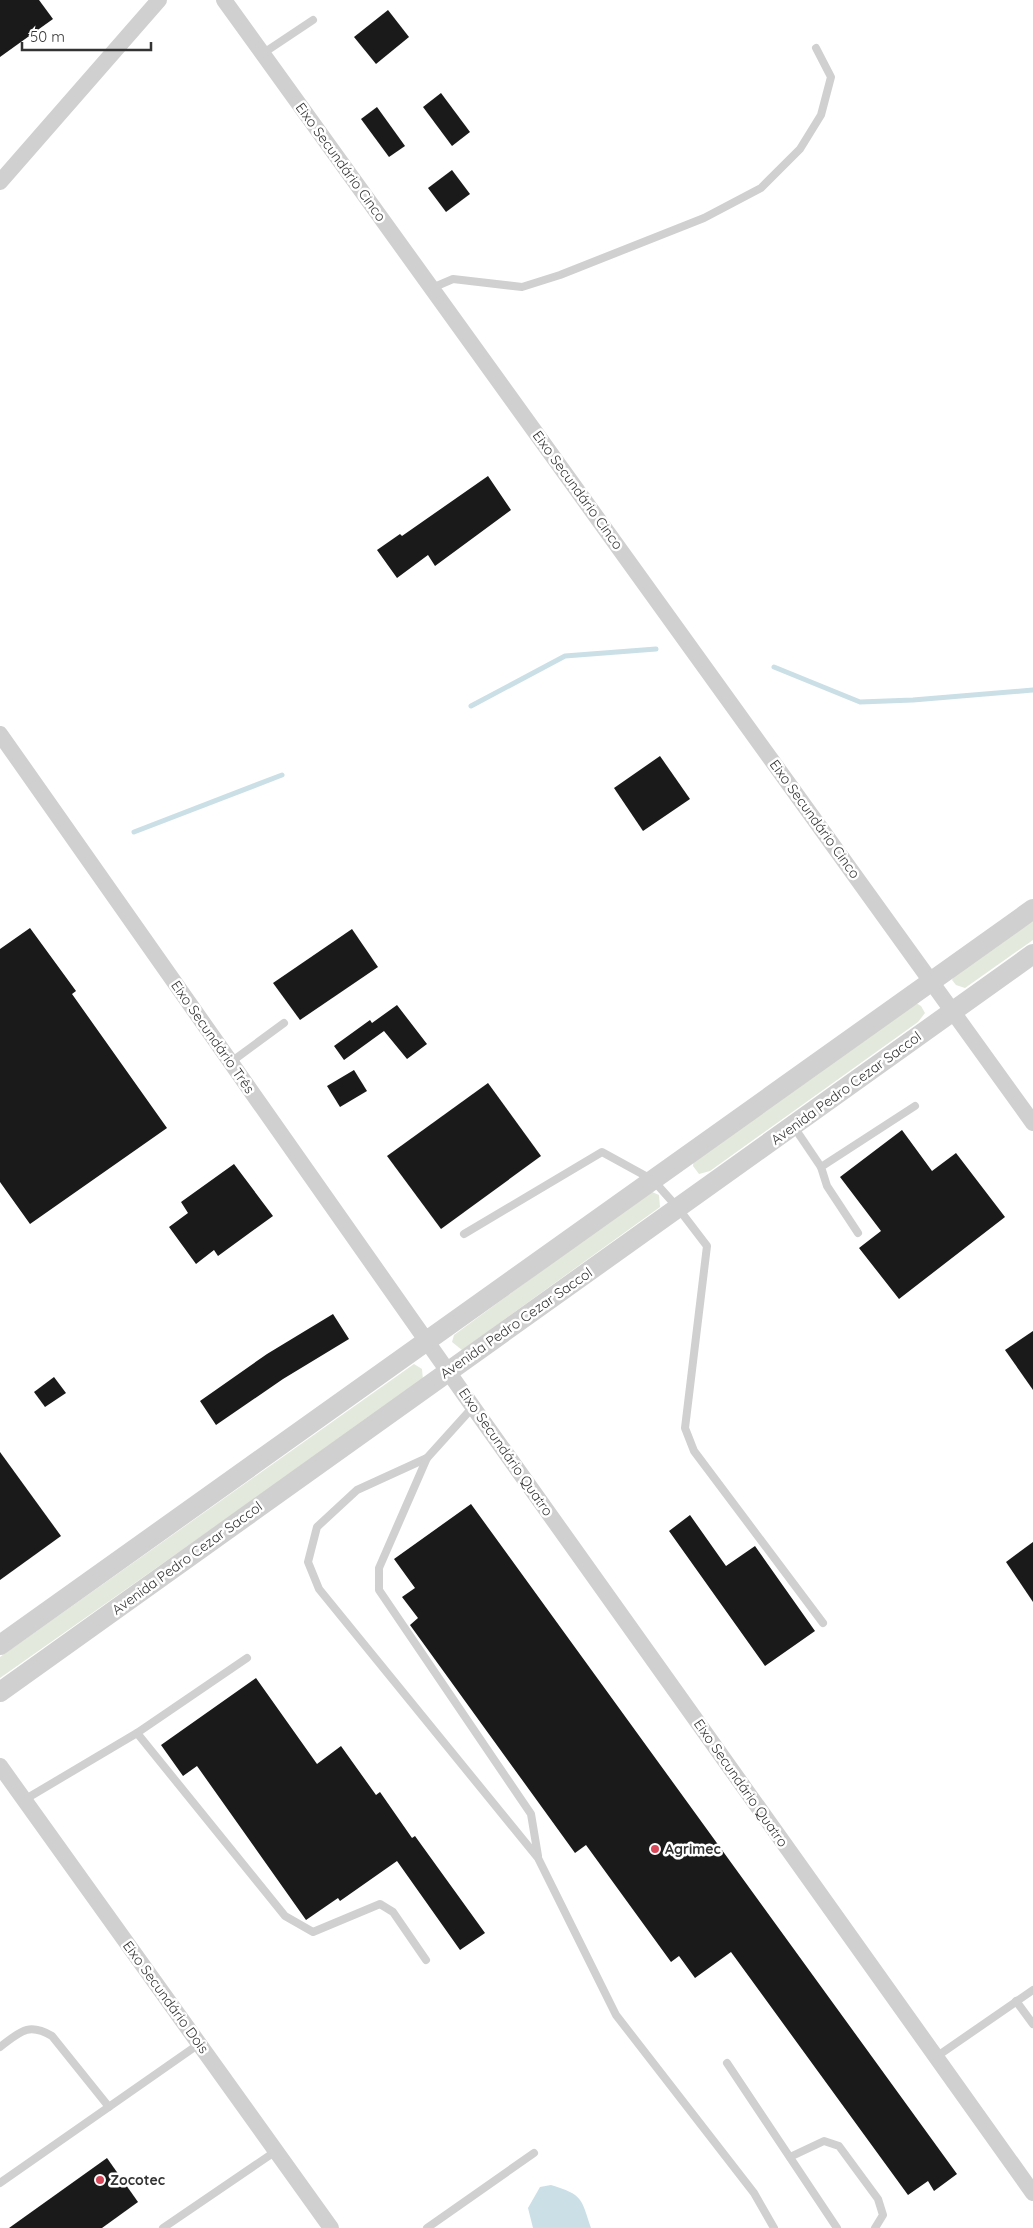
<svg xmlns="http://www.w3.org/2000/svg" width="1033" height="2228" viewBox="0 0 1033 2228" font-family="Quicksand,sans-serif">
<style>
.green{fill:#e3e9dd}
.water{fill:#cbdfe7}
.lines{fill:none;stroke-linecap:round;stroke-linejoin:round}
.stream{stroke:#cbdfe7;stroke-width:5}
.building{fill:#1a1a1a}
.service{stroke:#d0d0d0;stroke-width:8}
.minor{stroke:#d0d0d0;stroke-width:16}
.tertiary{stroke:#d0d0d0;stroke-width:20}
.poi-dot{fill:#d7485a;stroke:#fff;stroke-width:2}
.labels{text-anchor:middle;stroke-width:5;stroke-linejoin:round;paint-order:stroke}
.street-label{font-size:14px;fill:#333;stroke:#fff}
.poi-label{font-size:14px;font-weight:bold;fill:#333;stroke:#fff;text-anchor:start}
</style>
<rect width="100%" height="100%" fill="#fff"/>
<g class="green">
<path d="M1033 916V940L965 988 956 985 952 980 956 972Z"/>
<path d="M911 1000 921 1006 925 1013 918 1022 710 1171 699 1174 693 1166 694 1157Z"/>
<path d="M650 1191 659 1195 660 1207 462 1350 452 1342 454 1335Z"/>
<path d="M414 1364 422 1369 423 1380 0 1678V1657Z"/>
</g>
<path class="water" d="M551 2185C583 2195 581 2198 591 2228H533L528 2208 540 2187Z"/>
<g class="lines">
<g class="stream">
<path d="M774 667 860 702 913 700 1033 690"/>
<path d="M471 706 565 656 656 649"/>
<path d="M134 832 282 775"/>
</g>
</g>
<g class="building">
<path d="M0 0H39L53 19 0 57Z"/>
<path d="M388 10 409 37 376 64 354 37Z"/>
<path d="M441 93 470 132 452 146 423 107Z"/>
<path d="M377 107 405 146 389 157 361 119Z"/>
<path d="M452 170 470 194 446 212 428 188Z"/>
<path d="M488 476 511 510 435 566 428 555 397 578 377 550 400 534 402 536Z"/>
<path d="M660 756 690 799 643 831 614 788Z"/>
<path d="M30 928 76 991 72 994 167 1128 30 1224 0 1182V949Z"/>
<path d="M352 929 378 967 300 1020 273 983Z"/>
<path d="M397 1005 427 1044 407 1059 384 1031 344 1060 334 1046 370 1020 372 1023Z"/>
<path d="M354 1070 367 1091 340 1107 327 1086Z"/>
<path d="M488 1083 541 1156 441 1229 387 1156Z"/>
<path d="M902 1130 932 1171 956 1153 1005 1217 899 1299 859 1248 881 1231 840 1177Z"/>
<path d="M234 1164 273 1216 218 1256 214 1250 196 1264 169 1227 188 1213 181 1202Z"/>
<path d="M333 1314 349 1339 283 1379 216 1425 200 1401 267 1354Z"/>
<path d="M1033 1331V1390L1005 1350Z"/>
<path d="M54 1377 66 1393 45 1407 34 1392Z"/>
<path d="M0 1452 61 1536 0 1580Z"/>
<path d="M471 1504 957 2174 934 2191 928 2181 908 2195 731 1952 695 1978 679 1956 671 1962 586 1845 575 1853 410 1625 418 1618 402 1597 415 1588 394 1559Z"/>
<path d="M690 1515 726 1566 755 1546 815 1631 765 1666 669 1531Z"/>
<path d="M1033 1542V1602L1006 1562Z"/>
<path d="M256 1678 317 1764 341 1746 376 1795 380 1792 412 1838 415 1836 485 1933 460 1950 397 1861 340 1901 338 1898 306 1920 197 1766 183 1776 161 1745Z"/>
<path d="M107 2158 138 2202 102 2228H9Z"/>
</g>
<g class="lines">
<g class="service">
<path d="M262 54 313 20"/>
<path d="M432 288 453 279 522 287 560 275 704 218 761 188 800 149 821 115 831 77 816 48"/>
<path d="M231 1062 284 1023"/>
<path d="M794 1127 821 1167"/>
<path d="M858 1233 827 1186 821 1167 915 1106"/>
<path d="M464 1234 602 1152 653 1180 678 1208 707 1246 685 1428 694 1451 823 1623"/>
<path d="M473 1407 427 1458 357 1490 317 1527 308 1562 319 1589 538 1858 616 2015 754 2193 774 2228"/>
<path d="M427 1458 379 1568V1590L531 1814 538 1856"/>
<path d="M137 1733 285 1916 313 1932 380 1904 393 1912 426 1960"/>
<path d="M24 1800 137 1733 247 1658"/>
<path d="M1016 2001 1033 2024"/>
<path d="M0 2047C20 2032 28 2022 52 2036L109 2107"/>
<path d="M936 2057 1033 1990"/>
<path d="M727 2063 837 2228"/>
<path d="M790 2157 824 2141 839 2146 878 2199 883 2215 875 2228"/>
<path d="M0 2183 199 2044"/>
<path d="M163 2228 276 2151"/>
<path d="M427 2228 534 2153"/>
</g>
<g class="minor">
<path d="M224 0 1033 1123"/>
<path d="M0 182 159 0"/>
<path d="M0 734 473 1407 1033 2193"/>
<path d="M0 1766 331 2228"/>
</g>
<g class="tertiary">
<path d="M0 1645 1033 909"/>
<path d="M0 1692 1033 954"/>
</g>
</g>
<g class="poi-dot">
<circle cx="655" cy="1849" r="5"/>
<circle cx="100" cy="2180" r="5"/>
</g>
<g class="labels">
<g class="street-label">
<text transform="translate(341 162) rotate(54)" y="5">Eixo Secundário Cinco</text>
<text transform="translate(578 490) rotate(54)" y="5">Eixo Secundário Cinco</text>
<text transform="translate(815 819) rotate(54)" y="5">Eixo Secundário Cinco</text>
<text transform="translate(213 1037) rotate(55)" y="5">Eixo Secundário Três</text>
<text transform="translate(846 1088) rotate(-36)" y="5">Avenida Pedro Cezar Saccol</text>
<text transform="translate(516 1323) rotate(-35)" y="5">Avenida Pedro Cezar Saccol</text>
<text transform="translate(506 1452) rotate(55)" y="5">Eixo Secundário Quatro</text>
<text transform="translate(187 1558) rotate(-36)" y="5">Avenida Pedro Cezar Saccol</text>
<text transform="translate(741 1783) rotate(55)" y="5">Eixo Secundário Quatro</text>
<text transform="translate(166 1997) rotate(54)" y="5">Eixo Secundário Dois</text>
</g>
<g class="poi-label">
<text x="665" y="1854">Agrimec</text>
<text x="110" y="2185">Zocotec</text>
</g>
</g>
<path d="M22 42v8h129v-8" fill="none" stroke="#333333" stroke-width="2.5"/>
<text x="30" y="42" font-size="15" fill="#333333" stroke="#ffffff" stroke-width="4" paint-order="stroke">50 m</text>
</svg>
